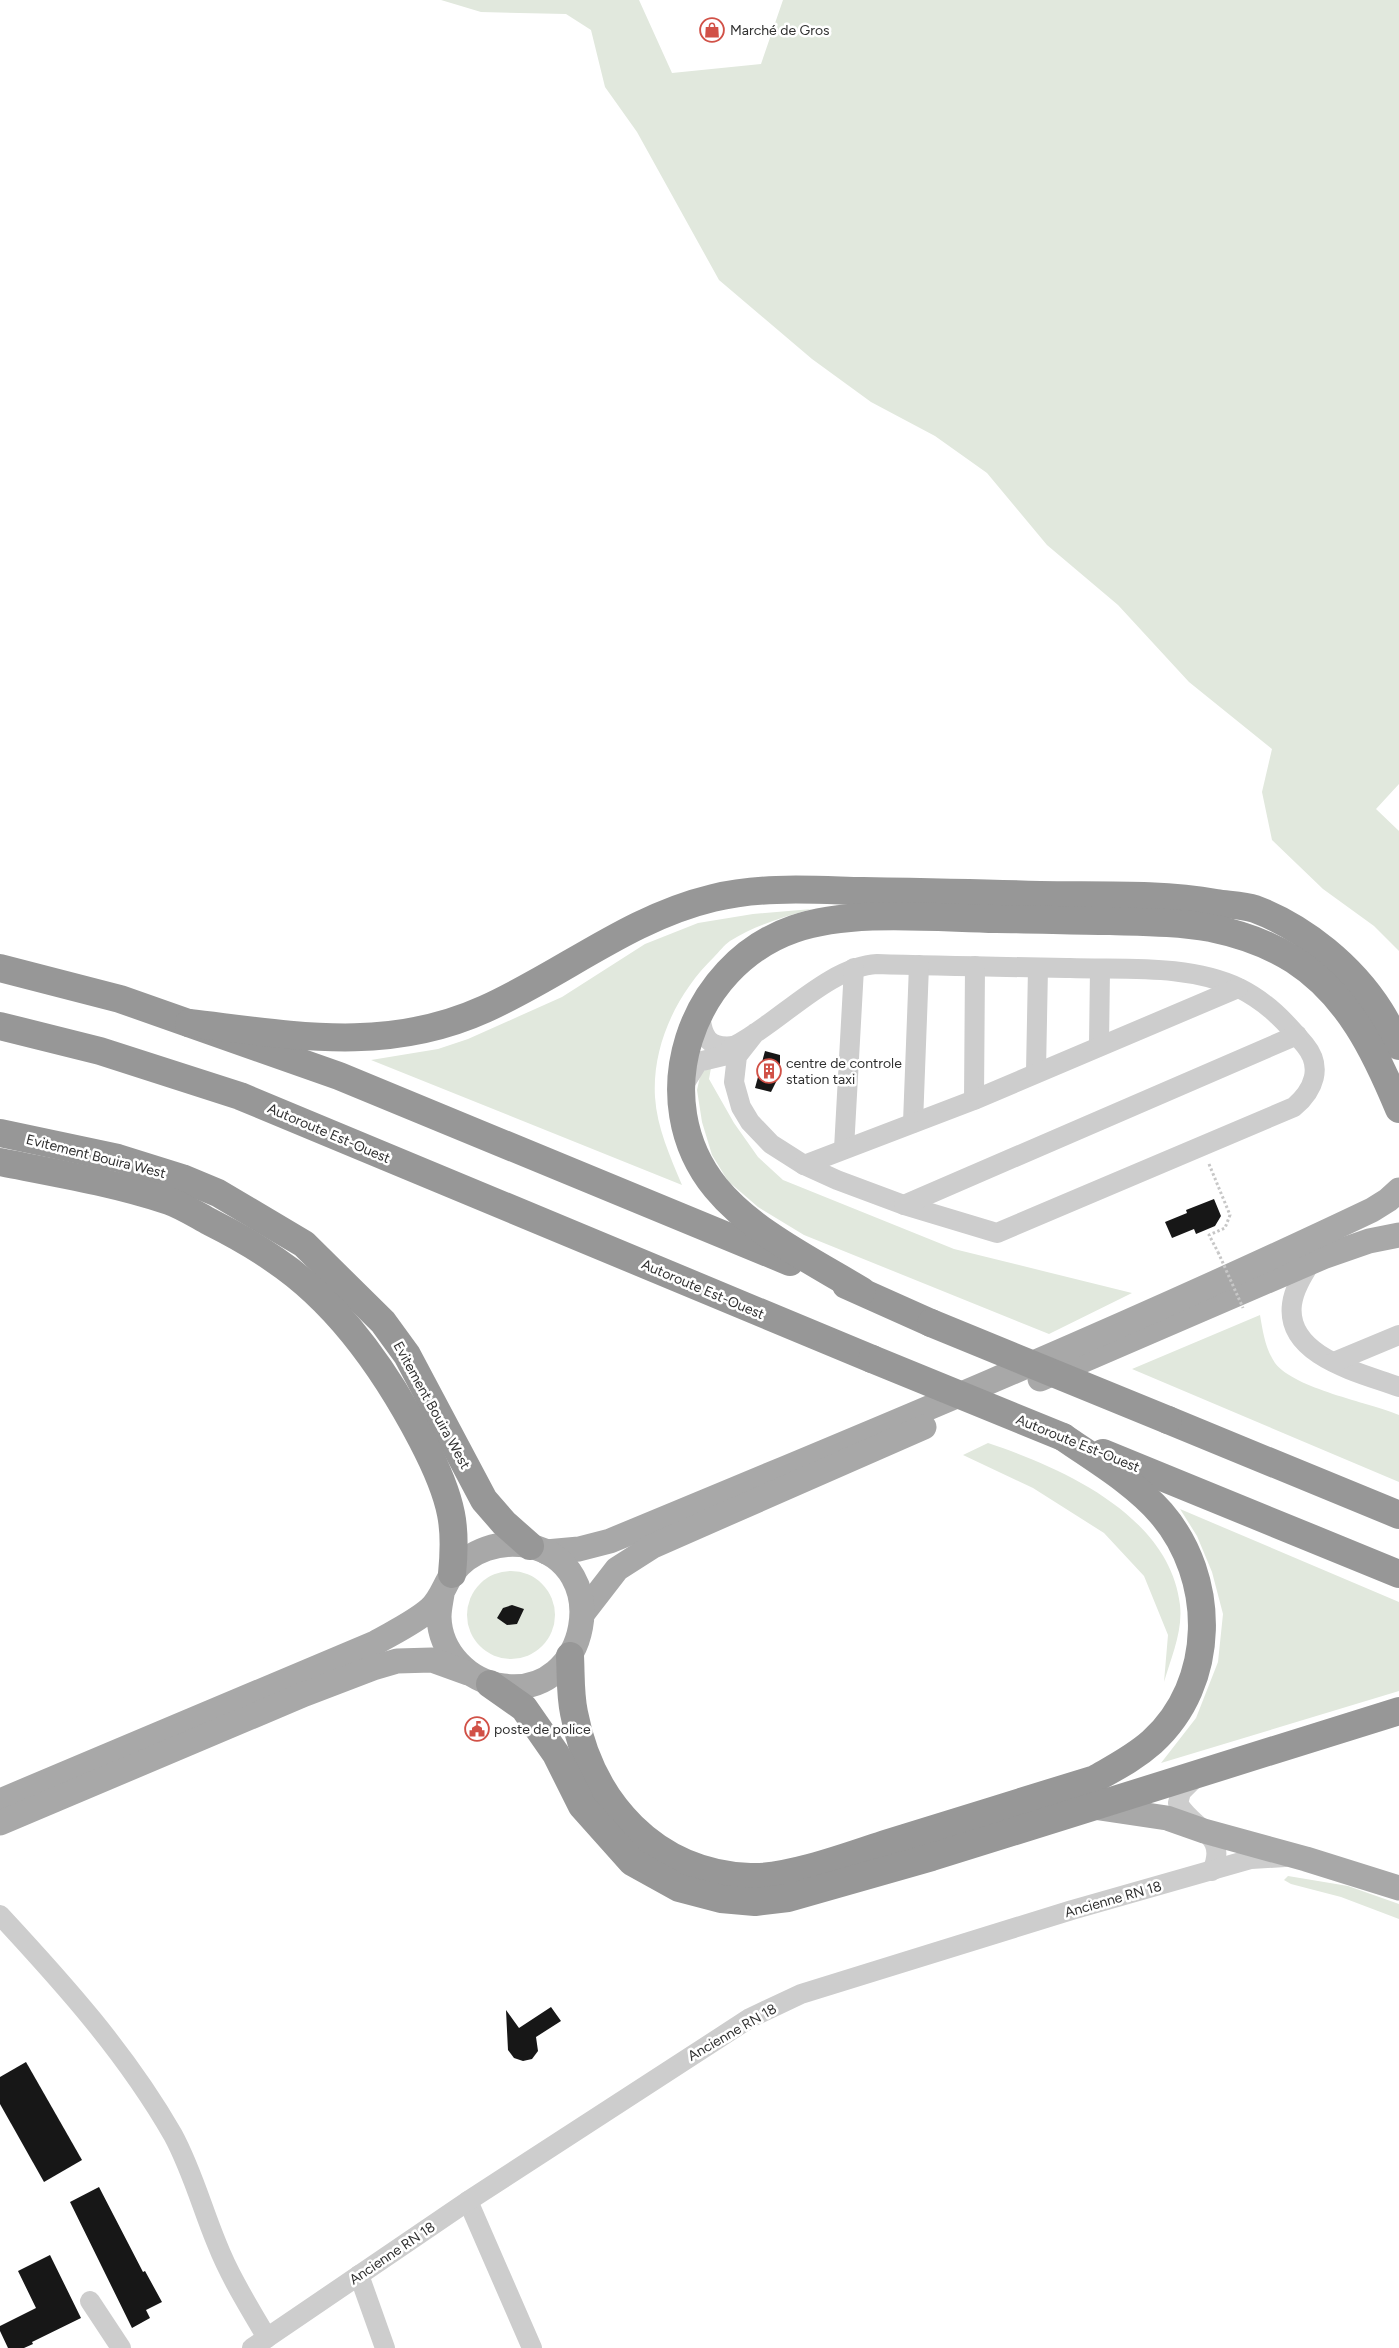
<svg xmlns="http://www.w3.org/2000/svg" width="1399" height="2348" viewBox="0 0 1399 2348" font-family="Figtree,sans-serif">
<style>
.green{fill:#e1e8dd}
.building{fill:#171717}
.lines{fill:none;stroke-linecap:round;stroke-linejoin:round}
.path{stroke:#c7c7c7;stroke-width:3;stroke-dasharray:2.5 2.5;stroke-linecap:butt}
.minor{stroke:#cdcdcd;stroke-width:20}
.major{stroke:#a8a8a8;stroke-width:25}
.highway{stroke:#979797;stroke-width:28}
.path-bridge{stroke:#c7c7c7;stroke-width:3;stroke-dasharray:2.5 2.5;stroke-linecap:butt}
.highway-bridge{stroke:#979797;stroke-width:28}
.labels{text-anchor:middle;stroke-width:5;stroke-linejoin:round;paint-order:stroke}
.poi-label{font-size:14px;fill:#303030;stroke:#fff;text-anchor:start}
.street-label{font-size:14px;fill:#303030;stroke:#fff}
</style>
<rect width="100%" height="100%" fill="#fff"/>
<g class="green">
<path d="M441 0H639L672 73 761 64 783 0H1399V784L1376 809 1399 831V951L1374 926 1323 889 1272 840 1262 792 1272 749 1189 682 1118 605 1047 545 987 473 935 436 871 402 812 359 719 280 637 132 605 87 591 30 566 14 481 12Z"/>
<path d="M812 909C784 917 755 925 730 941 724 945 719 952 714 957 677 993 652 1045 655 1097 657 1128 670 1156 682 1185L371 1060 438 1049 468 1039 562 997 645 944 698 923 753 914Z"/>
<path d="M711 1068 709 1079 734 1123 758 1157 783 1180 954 1249 1132 1293 1049 1334 804 1235 758 1207 728 1181 712 1155 702 1122 697 1090 701 1072Z"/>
<path d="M1260 1315C1263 1332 1265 1348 1275 1363 1295 1389 1368 1402 1399 1415V1482L1132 1369Z"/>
<path d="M988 1443C1063 1468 1170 1516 1180 1605 1183 1631 1171 1658 1164 1682L1168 1635 1144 1576 1104 1533 1033 1488 963 1455Z"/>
<path d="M1180 1509 1399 1602V1691L1161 1763 1196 1718 1218 1662 1223 1614 1212 1572 1197 1536Z"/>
<circle cx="511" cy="1615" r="44"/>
<path d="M1288 1876 1348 1886 1399 1904V1919L1341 1897 1291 1884 1284 1880Z"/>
</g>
<g class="building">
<path d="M765 1051 780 1055V1074L771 1092 755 1088Z"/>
<path d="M1214 1199 1221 1216 1215 1226 1196 1234 1194 1229 1172 1238 1165 1222 1187 1213 1186 1210Z"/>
<path d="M512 1605 524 1609 517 1624 507 1625 497 1618 503 1608Z"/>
<path d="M551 2007 561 2021 536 2037 538 2051 532 2059 523 2061 514 2058 508 2050 506 2010 519 2028Z"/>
<path d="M26 2062 82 2160 44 2182 0 2104V2077Z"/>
<path d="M99 2187 143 2272 145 2271 162 2302 146 2310 150 2318 132 2328 70 2202Z"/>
<path d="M50 2255 81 2318 32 2342 33 2344 24 2348H8L0 2331V2326L36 2308 18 2271Z"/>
</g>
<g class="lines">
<path class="path" d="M1209 1164 1230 1215 1225 1228 1209 1235 1218 1252"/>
<g class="minor">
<path d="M700 1013C702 1037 708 1049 734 1046"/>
<path d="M1099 1045 1100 969"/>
<path d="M1036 1072 1038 968"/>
<path d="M685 1083 698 1062 723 1056 734 1046C777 1025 829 966 877 964 941 966 1006 967 1070 968 1125 970 1188 964 1239 988 1267 1002 1285 1021 1305 1045 1323 1067 1314 1090 1294 1107L997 1233 904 1205 837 1180 804 1165 771 1144 750 1122 741 1107 734 1082 737 1056 755 1033"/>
<path d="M974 1100 975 966"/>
<path d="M913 1123 919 965"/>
<path d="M844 1149 854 968"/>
<path d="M804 1165 974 1100 1238 988"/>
<path d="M904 1205 1297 1035"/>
<path d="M1311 1262C1303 1275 1294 1289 1292 1304 1285 1357 1362 1373 1399 1387"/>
<path d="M1334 1362 1399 1335"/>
<path d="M1197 1776 1181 1792 1178 1803C1193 1831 1229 1833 1212 1871"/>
<path d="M0 1915C64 1984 126 2053 173 2135 192 2170 202 2208 217 2244 230 2277 249 2307 267 2338"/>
<path d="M468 2201 532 2348"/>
<path d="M359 2275 385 2348"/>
<path d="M90 2301 121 2348"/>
<path d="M252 2348 468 2201 750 2018 801 1994 1072 1910 1251 1859 1285 1857"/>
</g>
<g class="major">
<path d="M1040 1379 1323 1257 1369 1241 1399 1235"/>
<path d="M546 1552 579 1549 610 1541C866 1435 1122 1329 1372 1210L1388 1200 1399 1190"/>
<path d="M583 1613 617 1569 653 1546 924 1427"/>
<path d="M0 1801 375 1643C394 1632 414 1623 430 1609 441 1599 444 1586 452 1574 469 1550 501 1540 529 1546 614 1564 590 1698 503 1686 468 1681 440 1652 439 1617 439 1609 441 1601 442 1594"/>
<path d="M1093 1807 1167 1818 1204 1831 1306 1859 1399 1888"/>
<path d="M0 1823 305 1694 373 1668 397 1661 432 1660 468 1673"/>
</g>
<g class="highway">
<path d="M0 968 120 999 339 1076 790 1262"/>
<path d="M189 1023C292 1035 386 1054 485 1009 563 974 629 918 713 898 762 886 814 890 863 891 922 892 981 893 1040 895 1099 896 1159 893 1216 903 1229 905 1243 905 1255 909 1305 928 1352 967 1380 1011 1387 1022 1393 1034 1399 1046"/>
<path d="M0 1026 100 1051 240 1096 872 1359"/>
<path d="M0 1133 118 1158 182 1178 218 1193 304 1244 383 1322 407 1355 484 1500 504 1523 530 1546"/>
<path d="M0 1162C56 1173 115 1183 169 1201 183 1206 197 1215 210 1222 232 1233 255 1246 275 1260 339 1303 387 1373 422 1440 434 1463 446 1488 451 1514 455 1534 454 1554 452 1574"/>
<path d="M846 1285 931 1323"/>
<path d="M862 1291C814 1262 752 1232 716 1188 644 1100 690 965 794 929 852 909 935 918 996 919 1034 919 1072 921 1110 921 1144 922 1177 922 1211 928 1240 934 1269 944 1294 960 1348 995 1375 1051 1399 1109"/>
<path d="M1168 1420 1399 1515"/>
<path d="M1103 1453 1399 1574"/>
<path d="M570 1656C571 1675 570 1694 574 1713 591 1802 654 1873 750 1877 786 1879 849 1856 885 1844 955 1822 1025 1801 1095 1779 1114 1768 1134 1758 1152 1742 1217 1683 1217 1578 1161 1513 1134 1482 1096 1460 1063 1437"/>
<path d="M490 1684 524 1708 556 1754 582 1806 632 1862 679 1888 721 1899 755 1902 788 1898 932 1857 1399 1711"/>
</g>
<path class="path-bridge" d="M1218 1252 1243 1308"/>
<g class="highway-bridge">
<path d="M931 1323 1168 1420"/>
<path d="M872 1359 1063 1437"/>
</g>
</g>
<defs>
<g id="shop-ring" transform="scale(1.25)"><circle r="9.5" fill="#fff" stroke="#d15147" stroke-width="1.5"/><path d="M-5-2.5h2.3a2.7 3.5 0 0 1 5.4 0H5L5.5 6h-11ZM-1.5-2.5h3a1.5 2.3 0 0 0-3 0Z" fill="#d15147"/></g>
<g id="building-ring" transform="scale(1.25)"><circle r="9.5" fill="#fff" stroke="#d15147" stroke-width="1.5"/><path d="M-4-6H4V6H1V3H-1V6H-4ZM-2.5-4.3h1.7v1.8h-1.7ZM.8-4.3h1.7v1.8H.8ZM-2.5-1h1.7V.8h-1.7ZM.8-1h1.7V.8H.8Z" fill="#d15147"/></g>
<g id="civic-ring" transform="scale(1.25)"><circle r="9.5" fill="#fff" stroke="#d15147" stroke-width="1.5"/><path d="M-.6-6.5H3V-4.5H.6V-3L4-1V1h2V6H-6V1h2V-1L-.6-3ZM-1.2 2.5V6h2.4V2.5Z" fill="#d15147"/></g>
</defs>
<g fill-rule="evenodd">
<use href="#shop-ring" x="712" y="30"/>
<use href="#building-ring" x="769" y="1071"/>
<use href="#civic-ring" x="477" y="1729"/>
</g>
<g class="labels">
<g class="poi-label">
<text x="730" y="35">Marché de Gros</text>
<text x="786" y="1068">centre de controle<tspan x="786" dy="16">station taxi</tspan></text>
<text x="494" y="1734">poste de police</text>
</g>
<g class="street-label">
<text transform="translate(329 1133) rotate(23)" y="5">Autoroute Est-Ouest</text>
<text transform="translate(96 1156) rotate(14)" y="5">Evitement Bouira West</text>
<text transform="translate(703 1289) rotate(23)" y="5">Autoroute Est-Ouest</text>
<text transform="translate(432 1405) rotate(61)" y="5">Evitement Bouira West</text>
<text transform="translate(1078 1443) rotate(22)" y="5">Autoroute Est-Ouest</text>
<text transform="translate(1113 1899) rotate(-16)" y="5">Ancienne RN 18</text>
<text transform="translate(732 2032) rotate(-30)" y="5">Ancienne RN 18</text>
<text transform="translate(392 2253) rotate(-34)" y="5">Ancienne RN 18</text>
</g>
</g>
</svg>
